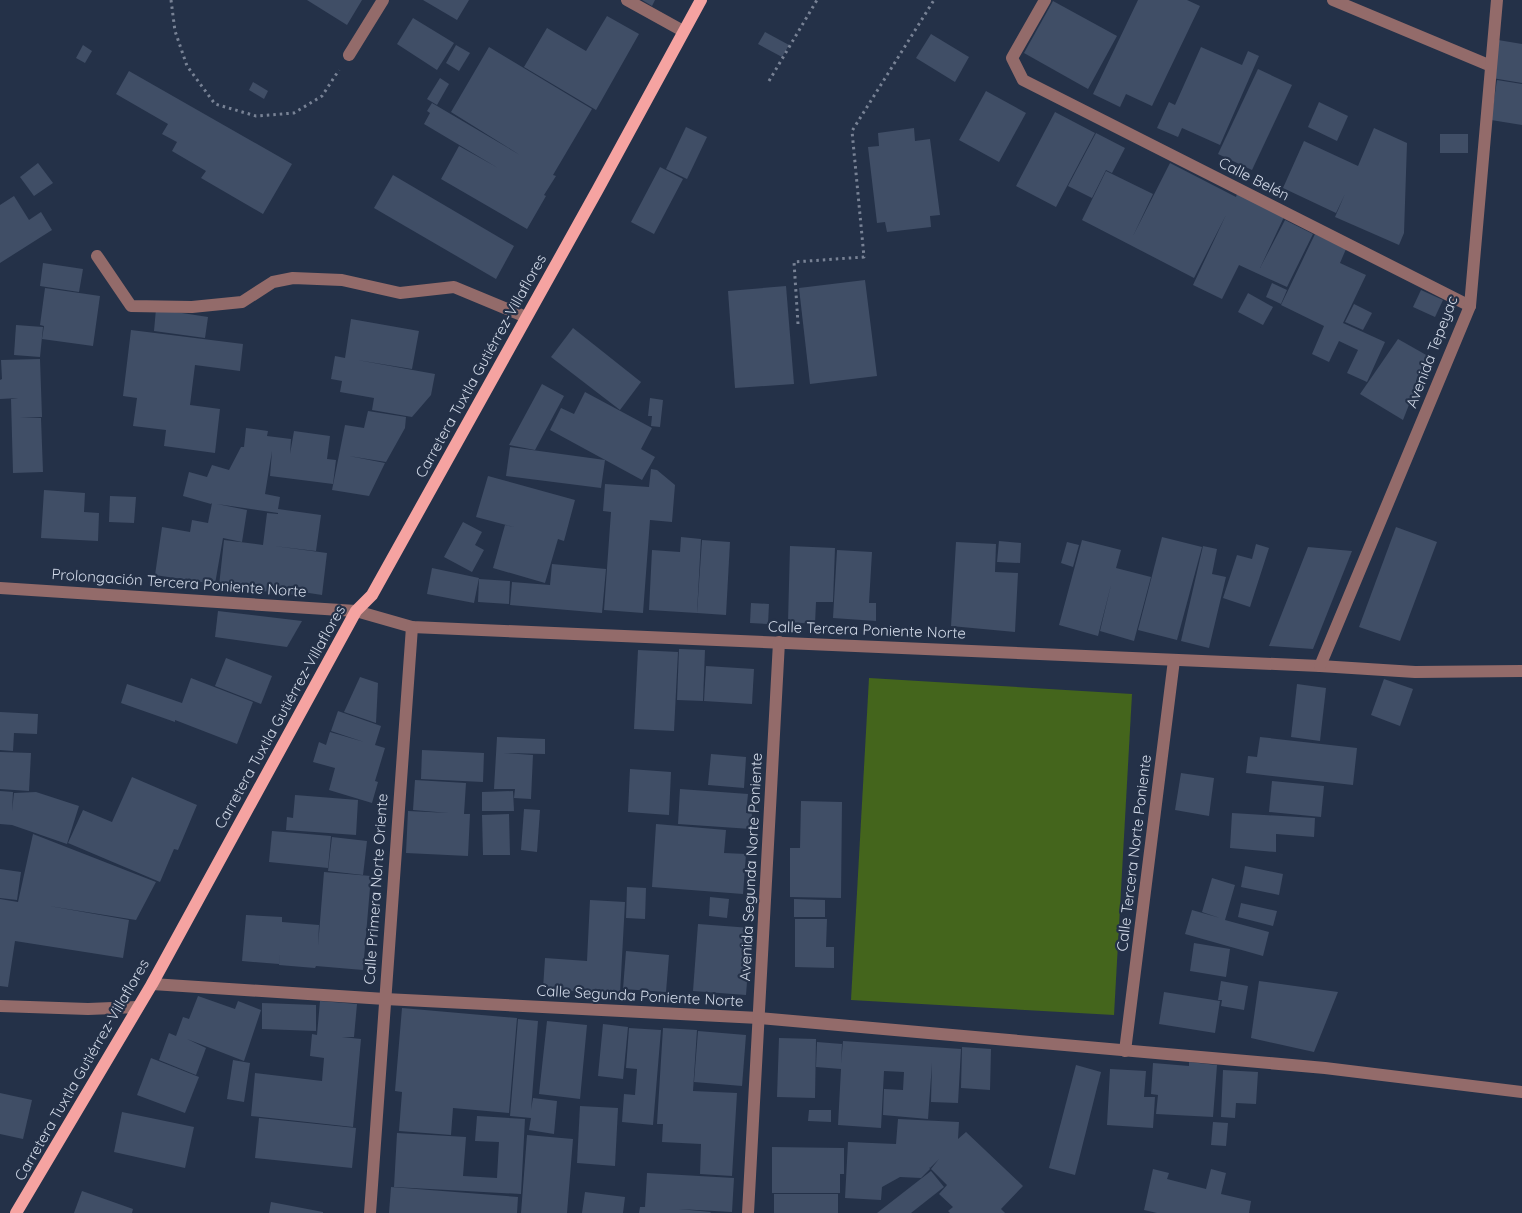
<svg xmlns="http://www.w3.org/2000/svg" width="1522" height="1213" viewBox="0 0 1522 1213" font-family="Quicksand,sans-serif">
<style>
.green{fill:#44651c}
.building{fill:#404e66}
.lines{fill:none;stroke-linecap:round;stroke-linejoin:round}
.path{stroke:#788295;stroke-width:3;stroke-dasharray:2.5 4;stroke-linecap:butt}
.minor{stroke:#936b6a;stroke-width:12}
.major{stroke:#f5a3a1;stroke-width:12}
.labels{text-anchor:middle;stroke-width:4.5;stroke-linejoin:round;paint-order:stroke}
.street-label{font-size:15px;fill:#d2dae9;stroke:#243148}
</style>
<rect width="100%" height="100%" fill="#243148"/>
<path class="green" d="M869 678 1132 694 1114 1015 851 1000Z"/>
<g class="building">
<path d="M307 0H362L347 25Z"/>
<path d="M423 0H469L457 20Z"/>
<path d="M642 0H655L652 6Z"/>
<path d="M1138 0H1187L1200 6 1152 106 1126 94 1120 107 1093 94Z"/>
<path d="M1053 1 1117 36 1088 89 1024 53Z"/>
<path d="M607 16 639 34 596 110 524 67 547 28 586 51Z"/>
<path d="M413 18 454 43 437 70 397 44Z"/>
<path d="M765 32 789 45 782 57 758 44Z"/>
<path d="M931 34 969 57 955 82 916 58Z"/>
<path d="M1498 40 1522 44V83L1492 78Z"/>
<path d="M83 45 92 51 85 63 76 58Z"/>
<path d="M456 45 470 53 459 71 446 63Z"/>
<path d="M489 47 592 109 553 175 556 176 544 195 546 196 527 229 441 179 459 146 498 168 424 124 430 113 427 111 432 103 520 155 451 112Z"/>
<path d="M1201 47 1242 65 1248 51 1259 56 1220 145 1182 128 1178 137 1157 128 1169 102 1175 105Z"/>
<path d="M1258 69 1292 85 1252 170 1218 154Z"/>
<path d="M129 71 292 164 263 214 201 178 206 171 172 151 177 142 162 134 168 124 116 94Z"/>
<path d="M440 78 449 84 437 105 427 99Z"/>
<path d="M1497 80 1522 84V125L1491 120Z"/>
<path d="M253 82 268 91 264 99 249 90Z"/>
<path d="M986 91 1026 113 999 162 959 140Z"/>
<path d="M1319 102 1348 116 1337 141 1308 127Z"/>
<path d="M1055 112 1095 133 1056 207 1016 186Z"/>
<path d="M686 127 707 137 687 179 666 169Z"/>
<path d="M914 128 915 141 930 139 940 215 930 216 931 227 887 232 885 222 877 223 868 147 879 146 878 133Z"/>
<path d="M1374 128 1407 143 1404 233 1399 245 1335 217 1345 194 1336 213 1283 188 1304 141 1358 166Z"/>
<path d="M1096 133 1125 148 1112 173 1106 170 1092 198 1068 186Z"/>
<rect x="1440" y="134" width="28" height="19"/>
<path d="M38 163 53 183 34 196 20 177Z"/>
<path d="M1170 163 1236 197 1237 194 1284 217 1260 268 1285 220 1313 234 1287 287 1239 265 1222 299 1193 285 1226 215 1194 278 1082 220 1106 171 1153 194 1133 236Z"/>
<path d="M660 167 683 179 654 234 631 222Z"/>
<path d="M393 175 514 246 496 279 374 208Z"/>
<path d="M14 196 29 220 41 212 52 230 0 263V205Z"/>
<path d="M1315 234 1346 249 1340 263 1366 275 1343 323 1385 342 1367 382 1347 373 1358 350 1339 341 1329 362 1312 354 1324 326 1281 305Z"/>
<path d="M43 263 83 269 79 292 40 286Z"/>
<path d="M865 280 877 376 810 384 799 288Z"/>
<path d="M1272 283 1287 290 1281 304 1266 297Z"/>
<path d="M786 286 794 384 735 388 728 291Z"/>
<path d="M45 288 100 296 93 346 42 339 44 326 40 325Z"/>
<path d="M1421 290 1443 300 1435 317 1413 307Z"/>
<path d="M1248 293 1273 307 1263 325 1238 312Z"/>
<path d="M1354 304 1372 313 1363 330 1345 322Z"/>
<path d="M156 309 208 317 205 338 154 331Z"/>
<path d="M351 319 419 331 412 369 357 360 435 374 431 395 412 417 372 410 374 398 340 392 342 381 331 379 335 356 345 358Z"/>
<path d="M16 325 43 327 40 357 14 355Z"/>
<path d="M573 328 641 382 620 410 551 357Z"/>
<path d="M131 330 243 344 240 371 195 365 190 405 220 409 215 453 164 446 166 430 133 426 137 398 123 396Z"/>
<path d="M1398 339 1428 356 1403 420 1360 394Z"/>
<path d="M40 359 42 417 20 418H41L43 472 13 473 11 399 18 398 0 399V380L2 379 1 360Z"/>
<path d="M542 384 564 396 535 450 509 445Z"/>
<path d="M585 392 652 428 641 449 655 457 642 480 550 430 561 408 574 414Z"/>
<path d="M650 398 663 400 660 427 651 426 652 416H648Z"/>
<path d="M368 411 406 417 405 428 386 462 349 456 385 463 369 496 332 490 345 425 364 428Z"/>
<path d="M246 428 268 431 267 436 291 439 290 454 294 431 330 436 327 459 336 460 333 484 270 476 272 451 265 494 280 497 278 509 321 515 316 551 274 546 327 553 322 595 296 591V595L219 586 224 540 263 545 267 513 278 514V513L217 504 247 510 242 542 223 538 215 584 155 575 162 527 190 532 192 520 208 523 212 503 211 504 183 496 189 472 207 477 212 465 229 470 241 447H244Z"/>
<path d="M510 447 605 460 601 488 506 476Z"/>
<path d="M651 469 657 470 675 485 672 522 650 520 643 613 604 610 611 512 603 511 605 484 649 487Z"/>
<path d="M488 476 575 500 564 541 558 539 545 583 493 568 505 525 514 527 476 517Z"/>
<path d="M44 490 85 493 84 512 99 513 98 541 41 538Z"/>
<path d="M110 496 136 497 134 523 109 522Z"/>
<path d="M463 522 482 532 475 545 484 550 472 572 444 557Z"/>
<path d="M1396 527 1437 542 1400 641 1359 627Z"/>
<path d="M681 537 701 539 697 613 649 610 652 550 680 552Z"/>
<path d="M1162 537 1202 547 1177 640 1138 630Z"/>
<path d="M702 540 730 542 726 615 697 613Z"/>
<path d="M1082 540 1121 550 1116 568 1151 577 1134 641 1100 631 1111 585 1098 636 1059 625Z"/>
<path d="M999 541 1021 543 1020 563 997 562Z"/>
<path d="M956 542 996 544 995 572 1018 573 1015 632 951 626Z"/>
<path d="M1067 542 1079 545 1073 567 1061 563Z"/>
<path d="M1256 544 1269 548 1250 607 1223 598 1237 555 1252 559Z"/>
<path d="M790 546 835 548 833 602H816L815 624 788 622Z"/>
<path d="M1203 546 1217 549 1212 574 1226 577 1209 648 1181 641Z"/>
<path d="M1308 547 1352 551 1313 649 1269 646Z"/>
<path d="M837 550 872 552 869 603H876V621L833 618Z"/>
<path d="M552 564 606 569 602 613 510 605 512 582 550 585Z"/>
<path d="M432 568 479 578 474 603 427 594Z"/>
<path d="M479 579 510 581 509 604 478 602Z"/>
<path d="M751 603 769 604 768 624 750 623Z"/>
<path d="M218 611 302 621 287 647 215 637Z"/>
<path d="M679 649 705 650 703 701 677 700Z"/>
<path d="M638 650 678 652 674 731 634 729Z"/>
<path d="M226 658 272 676 261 704 215 686Z"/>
<path d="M706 666 754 669 752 704 704 701Z"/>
<path d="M360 677 378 683 376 723 344 712Z"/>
<path d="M191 678 253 702 237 744 175 720V722L121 703 127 684 182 703Z"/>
<path d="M1384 679 1413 689 1400 726 1371 715Z"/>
<path d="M1297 684 1326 688 1320 741 1291 737Z"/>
<path d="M338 711 381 726 375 745 385 748 375 781 378 782 372 803 329 790 335 768 313 762 319 742 326 745 330 732 364 742 331 731Z"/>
<path d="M0 712 38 714 37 734 14 733 13 751 0 750Z"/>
<path d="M497 737 545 739V754L503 753 533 755 531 799 514 798 515 789H494Z"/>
<path d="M1260 737 1357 748 1353 785 1246 773 1248 756 1257 757Z"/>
<path d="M422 750 484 753 483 782 421 779Z"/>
<path d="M0 752 31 753 29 791 0 789Z"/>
<path d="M711 754 746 757 744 788 708 785Z"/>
<path d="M630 769 671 772 669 815 628 812Z"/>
<path d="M1181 773 1214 778 1209 816 1175 810Z"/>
<path d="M132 777 197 805 178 850 174 849 160 882 68 843 83 810 112 822Z"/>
<path d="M415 780 466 783 464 814H470L468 856 406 853 408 811 449 813 413 810Z"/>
<path d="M1272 781 1324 786 1321 817 1269 812Z"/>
<path d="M680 789 748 794 746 813H752L751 829 678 824Z"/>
<path d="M0 791 13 792 12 811 14 793 36 792 79 806 67 844 12 825 0 824Z"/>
<path d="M513 791 514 811H482V792Z"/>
<path d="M295 795 358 800 356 835 286 830 287 817 293 818Z"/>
<path d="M801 801 842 802 841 898 790 897V848H800Z"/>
<path d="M524 809 540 810 537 852 521 850Z"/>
<path d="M1232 813 1315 818 1314 837 1276 834V852L1230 848Z"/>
<path d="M509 814 510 855H483L482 815Z"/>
<path d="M656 824 726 830 724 853 746 854 743 894 652 887Z"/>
<path d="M272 831 331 836 328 868 269 862Z"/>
<path d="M33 834 156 882 136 920 49 906 129 920 123 958 15 941 8 987 0 986V899L18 902Z"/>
<path d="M332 837 367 841 363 875 328 871Z"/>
<path d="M1245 866 1283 874 1279 895 1241 887Z"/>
<path d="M0 869 21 872 17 900 0 898Z"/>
<path d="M324 872 371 876 363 970 316 966 315 968 279 965 280 951 279 964 242 961 246 915 282 917V922L319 925 318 946Z"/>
<path d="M1212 878 1235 885 1225 920 1269 932 1263 956 1185 934 1192 910 1220 918 1202 912Z"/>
<path d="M627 887 646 888 645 919 626 918Z"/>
<path d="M710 897 729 899 727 918 709 916Z"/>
<path d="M794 899 825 900V917H794Z"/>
<path d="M590 900 625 902 620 994 543 989 545 958 587 961Z"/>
<path d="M1241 903 1277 911 1273 926 1238 917Z"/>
<path d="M795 919H827L826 947H834V968L795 967Z"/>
<path d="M698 924 751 928 746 995 693 991Z"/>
<path d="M1194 943 1230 949 1226 977 1190 971Z"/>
<path d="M626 951 669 955 666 992 623 989Z"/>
<path d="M1221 981 1248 986 1244 1010 1221 1006 1222 1000H1218Z"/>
<path d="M1259 981 1338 992 1314 1052 1251 1038Z"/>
<path d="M1164 992 1220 1001 1215 1033 1159 1024Z"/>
<path d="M198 996 235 1009 238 1001 261 1010 244 1061 187 1039 206 1048 196 1075 159 1060 169 1033 176 1036 183 1017 189 1019Z"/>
<path d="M320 1001 357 1004 354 1037H342L361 1039 353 1127 251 1116 255 1073 322 1081 324 1058 310 1056 312 1034 317 1035Z"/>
<path d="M262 1003 316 1005V1031L262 1029Z"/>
<path d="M402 1008 517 1018 509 1113 453 1108 451 1135 399 1131 402 1092 395 1091Z"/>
<path d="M518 1019 538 1021 531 1110 533 1098 557 1101 554 1134 529 1130 531 1118 510 1116Z"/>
<path d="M547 1021 587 1025 580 1099 539 1094Z"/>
<path d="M603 1024 628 1027 623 1079 598 1076Z"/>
<path d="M629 1028 661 1030 653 1125 622 1122 624 1094 635 1095 637 1069 626 1068Z"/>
<path d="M663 1028 697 1030 693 1091 737 1093 732 1176 700 1174 701 1144 662 1142 663 1124H657Z"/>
<path d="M698 1031 746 1035 742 1086 694 1082Z"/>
<path d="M779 1038 816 1039 815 1098 777 1097Z"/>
<path d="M843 1041 961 1049 958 1103 931 1102 932 1063 928 1119 883 1115 884 1089 903 1090 904 1072 884 1071 881 1128 838 1125 841 1069 816 1067 817 1042 842 1044 841 1064Z"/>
<path d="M962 1047 991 1049 990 1090 961 1088Z"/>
<path d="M151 1058 199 1077 185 1113 137 1095Z"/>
<path d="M233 1060 250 1063 244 1102 227 1099Z"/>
<path d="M1189 1062 1217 1065 1213 1117 1156 1114 1158 1095 1151 1094 1153 1063 1189 1066Z"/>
<path d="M1076 1065 1101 1072 1075 1175 1049 1168Z"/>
<path d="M1110 1069 1146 1071 1144 1097H1155L1153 1128 1107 1125Z"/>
<path d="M1223 1070 1258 1072 1256 1104 1236 1103 1235 1118 1221 1117Z"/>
<path d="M0 1093 32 1100 23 1139 0 1134Z"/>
<path d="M580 1106 618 1108 615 1166 577 1163Z"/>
<path d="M809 1110H831V1122L808 1121Z"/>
<path d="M122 1112 194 1127 185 1168 114 1152Z"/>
<path d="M477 1116 525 1119 521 1194 394 1187 397 1133 466 1137 463 1176 497 1178 499 1142 475 1141Z"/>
<path d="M259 1118 356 1128 352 1168 255 1158Z"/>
<path d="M898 1119 959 1122 958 1139 966 1132 1023 1186 1001 1209 1005 1213H950L948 1211 953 1207 939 1194 947 1185 931 1169 939 1159 930 1168 929 1167 930 1169 921 1178 900 1177 882 1187 881 1200 845 1198 848 1142 896 1144Z"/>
<path d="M1213 1122 1228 1123 1226 1146 1211 1145Z"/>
<path d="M527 1135 573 1139 567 1213H521Z"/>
<path d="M772 1147 844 1148V1174H840V1193H772Z"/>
<path d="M1153 1169 1169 1173 1167 1179 1206 1189 1211 1169 1226 1173 1221 1194 1251 1201 1249 1213H1157L1144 1210Z"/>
<path d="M931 1171 944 1187 911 1213H877Z"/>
<path d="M647 1173 734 1178 732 1212 679 1209 711 1212 710 1213H639L640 1207H645Z"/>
<path d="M391 1187 518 1197 517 1213H389Z"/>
<path d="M82 1191 133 1209 132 1213H74Z"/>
<path d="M585 1192 625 1197 623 1213H582Z"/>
<rect x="774" y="1194" width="64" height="19"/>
<path d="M271 1202 323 1212V1213H269Z"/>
</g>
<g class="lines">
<g class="path">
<path d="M171 0 175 31 187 66 215 104 256 116 294 113 322 96 339 70"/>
<path d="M769 81 817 0"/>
<path d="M798 324 794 262 864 257 852 131 934 0"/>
</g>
<g class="minor">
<path d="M627 0 683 31"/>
<path d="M1045 0 1012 58 1023 80 1470 306"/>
<path d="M1333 0 1491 66"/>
<path d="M349 55 383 0"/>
<path d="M97 256 131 306 192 307 242 302 273 282 293 278 342 280 400 293 454 287 526 317"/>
<path d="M0 588 356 611 412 627 1320 666 1415 672 1522 671"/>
<path d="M1320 666 1470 306 1497 0"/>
<path d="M152 984 385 999 759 1018 1325 1068 1522 1092"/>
<path d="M0 1006 88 1009 138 1007"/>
<path d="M1125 1051 1174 660"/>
<path d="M370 1213 412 627"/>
<path d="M748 1213 779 642"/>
</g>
<path class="major" d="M16 1213 152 984 356 611 372 595 598 189 701 0"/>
</g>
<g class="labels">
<g class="street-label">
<text transform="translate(1254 179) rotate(27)" y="5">Calle Belén</text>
<text transform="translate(1432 352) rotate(-69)" y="5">Avenida Tepeyac</text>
<text transform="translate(481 366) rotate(-61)" y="5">Carretera Tuxtla Gutiérrez-Villaflores</text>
<text transform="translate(179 583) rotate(4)" y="5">Prolongación Tercera Poniente Norte</text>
<text transform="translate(867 630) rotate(2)" y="5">Calle Tercera Poniente Norte</text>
<text transform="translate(280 717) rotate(-61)" y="5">Carretera Tuxtla Gutiérrez-Villaflores</text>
<text transform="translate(1134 853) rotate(-83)" y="5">Calle Tercera Norte Poniente</text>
<text transform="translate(751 867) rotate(-87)" y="5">Avenida Segunda Norte Poniente</text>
<text transform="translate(376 889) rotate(-86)" y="5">Calle Primera Norte Oriente</text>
<text transform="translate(640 996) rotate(3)" y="5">Calle Segunda Poniente Norte</text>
<text transform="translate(82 1070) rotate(-60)" y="5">Carretera Tuxtla Gutiérrez-Villaflores</text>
</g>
</g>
</svg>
